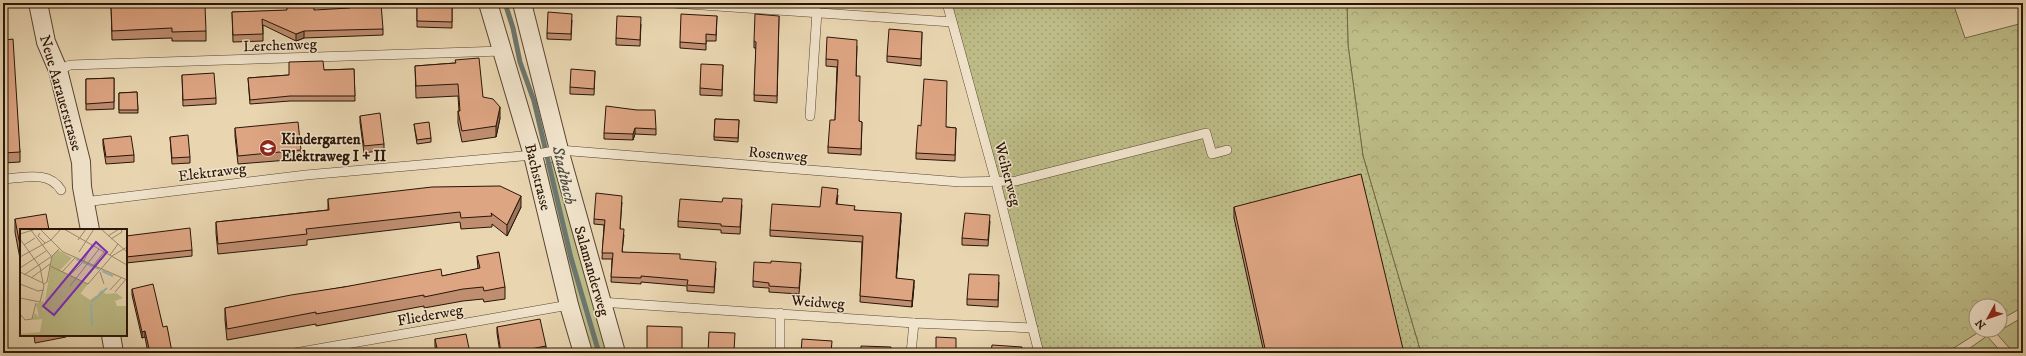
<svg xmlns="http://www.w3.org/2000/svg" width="2026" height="356" viewBox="0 0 2026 356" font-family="'IM FELL DW Pica',serif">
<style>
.green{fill:#bdbc87;stroke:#736847}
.forest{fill:url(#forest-crowns);stroke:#736847}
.park{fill:url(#park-dots);stroke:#736847}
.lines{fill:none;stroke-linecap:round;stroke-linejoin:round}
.stream{stroke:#6c776e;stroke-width:5}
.service-casing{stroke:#594532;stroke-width:10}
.minor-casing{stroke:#594532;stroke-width:20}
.service{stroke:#f1e4cc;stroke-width:9}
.minor{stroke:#f1e4cc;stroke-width:18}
.wall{fill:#bf8e71;stroke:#291507}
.shaded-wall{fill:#9b745c;stroke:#291507}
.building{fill:#dea583;stroke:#291507}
.labels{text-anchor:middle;stroke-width:3;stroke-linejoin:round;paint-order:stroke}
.street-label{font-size:15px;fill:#291507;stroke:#f1e4cc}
.poi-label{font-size:15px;font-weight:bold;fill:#291507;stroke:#f1e4cc;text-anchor:start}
.water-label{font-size:16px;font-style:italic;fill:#504e43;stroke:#f1e4cc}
.inset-river{fill:none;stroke:#98b8b2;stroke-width:2}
.inset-road{fill:none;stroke:#9c896d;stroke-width:1}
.view{fill:#7b2cbf;fill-opacity:0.15;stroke:#7b2cbf;stroke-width:2}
.inset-edge{fill:none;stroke:#291507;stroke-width:2}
</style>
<defs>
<pattern id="forest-crowns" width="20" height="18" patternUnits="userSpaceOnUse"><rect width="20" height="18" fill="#bdbc87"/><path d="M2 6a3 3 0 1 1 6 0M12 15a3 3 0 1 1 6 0" fill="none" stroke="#a2a173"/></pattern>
<pattern id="park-dots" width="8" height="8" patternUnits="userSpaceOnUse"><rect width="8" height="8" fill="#bdbc87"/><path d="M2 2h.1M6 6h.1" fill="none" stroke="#a2a173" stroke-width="1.8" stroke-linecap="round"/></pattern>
</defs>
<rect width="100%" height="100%" fill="#e9d6b1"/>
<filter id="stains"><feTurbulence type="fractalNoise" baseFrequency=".005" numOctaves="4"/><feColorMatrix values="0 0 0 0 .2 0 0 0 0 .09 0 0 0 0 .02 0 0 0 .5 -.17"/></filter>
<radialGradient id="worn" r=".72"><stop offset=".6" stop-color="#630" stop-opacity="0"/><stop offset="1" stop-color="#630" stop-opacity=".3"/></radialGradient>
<g class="green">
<path d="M555 161 610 353H591L541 166Z"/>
<path d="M2023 317V353H2014L1996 333Z"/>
<path d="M1987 336 2002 353H1963Z"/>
</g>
<path class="forest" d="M1347 3H1953L1965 38 2023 23V307L2000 320V306H1976V330H1982L1946 353H1421L1363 156 1348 45Z"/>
<path class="park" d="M947 3H1347L1348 45 1363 156 1421 353H1039Z"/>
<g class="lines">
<path class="stream" d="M505 3 513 28 520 62 534 101 571 258 599 353"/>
<g class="service-casing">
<g id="service">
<path d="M673 3 952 22"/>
<path d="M947 3 996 182 1039 353"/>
<path d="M58 70 70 65 503 51"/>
<path d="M810 116 817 12"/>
<path d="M3 179C23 178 49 170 61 190"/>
<path d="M84 202 306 175 533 155 559 150 960 182 1016 181 1206 133 1212 154 1227 150"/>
<path d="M600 302 914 323 1033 328"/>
<path d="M295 353 569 305"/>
<path d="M780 353V313"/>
<path d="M911 353 914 323"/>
</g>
</g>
<g class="minor-casing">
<g id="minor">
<path d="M38 3 46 42 58 70 81 162 82 187 90 230"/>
<path d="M488 3 533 155 569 305 583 353"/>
<path d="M522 3 559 150 616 353"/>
<path d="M111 335 114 353"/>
</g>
</g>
<use href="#service" class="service"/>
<use href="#minor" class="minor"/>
</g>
<g class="wall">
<path d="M3 3 5 40 20 152V162L3 163Z"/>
<path d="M417 3H452V28L417 27Z"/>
<path d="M111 5 146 7 206 31V41H172V38L112 40Z"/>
<path d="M314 10 383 29V35L304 38 296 41 263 25V41L233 42 232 12Z"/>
<path d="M717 16 716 41H706V50L680 48V42Z"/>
<path d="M779 16 777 103 754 101 756 48H754V41Z"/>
<path d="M572 20 571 40 547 39V33Z"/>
<path d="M641 24 640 46 616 45V38Z"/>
<path d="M922 32 921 66 887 62V56Z"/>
<path d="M857 46 856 76 859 121 862 122 861 155 828 153V147L835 120 837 67 826 66V59Z"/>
<path d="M455 63 500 118 496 137 462 142 458 123V111H459L458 96 416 98 415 66Z"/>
<path d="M723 65 722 96 700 95V88Z"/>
<path d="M354 69 355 101H290L250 104 248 78 289 75 324 70Z"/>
<path d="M595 71 594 95 570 94V87Z"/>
<path d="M182 75 216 98V104L183 106Z"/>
<path d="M114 78V109L86 110V79Z"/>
<path d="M137 92 138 113H119V93Z"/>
<path d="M637 110 656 129V135L635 134 633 140 604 139V133Z"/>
<path d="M360 116 384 144V150L364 153 360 122Z"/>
<path d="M715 119 739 120 738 142 714 140Z"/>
<path d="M414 124 431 138V142L417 144Z"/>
<path d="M946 127 956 128 955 161 916 159V153Z"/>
<path d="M235 128 301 150V159L238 164 235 136Z"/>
<path d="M170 137 190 157V163L172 164Z"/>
<path d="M103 139 134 155V162L106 164 103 145Z"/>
<path d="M838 195 837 204 855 210 901 220 896 278 914 286 912 307 860 302 862 242 770 236V230L820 207Z"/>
<path d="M328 199 521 207 507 236 492 224V227L461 229 460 222 307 240V245L218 254 216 233V222L328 210Z"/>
<path d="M622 202 620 229 624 235 622 252 680 260 716 268 714 293 687 291V286L641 282V284L611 282 612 259H602L604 225 594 224V219Z"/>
<path d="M742 205 740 234 721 233V230L678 227V221Z"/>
<path d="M1234 207 1404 353H1264L1234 218Z"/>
<path d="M15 219 21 230V264L15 232Z"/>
<path d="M990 221 988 246 962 245V238Z"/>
<path d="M126 236 192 250V256L126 263Z"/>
<path d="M477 256 505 287V299L484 302 483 299 463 301 424 308V306L316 326V324L227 340 225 320V308L344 287 442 276 478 269Z"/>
<path d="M771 263 801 269 799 294 769 292V288L753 287V281Z"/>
<path d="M999 282 998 307 967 305V299Z"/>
<path d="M132 289 172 353H148L145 337 142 338 132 295Z"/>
<path d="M497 327 546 346V352L500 353 497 333Z"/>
<path d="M34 335H66V337L35 343Z"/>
<path d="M435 339 470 353H436L435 346Z"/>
</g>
<g class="shaded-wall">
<path d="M304 31V38L296 41V34Z"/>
<path d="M500 107V118L496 137V126Z"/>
<path d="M635 128V134L633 140V134Z"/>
<path d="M521 196V207L507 236V225Z"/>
<path d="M901 213V220L896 285V278Z"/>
<path d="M914 280V286L912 307V301Z"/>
<path d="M145 331V337L142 338V332Z"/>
</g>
<g class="building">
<path d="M3 3 5 40 13 39 20 152 3 153Z"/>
<path d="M287 3H314V10L350 8 349 3H381L383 29 304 31 296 34 262 19 263 34 233 35 232 12 287 10Z"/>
<path d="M417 3H452V22L417 21Z"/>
<path d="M146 4V7L205 6 206 31 172 32V28L112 31 111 5Z"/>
<path d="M548 12 572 14 571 34 547 33Z"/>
<path d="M681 14 717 16 716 35 706 34V44L680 42Z"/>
<path d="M755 14 779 16 777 96 754 95 756 42 754 41Z"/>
<path d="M617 16 641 17 640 40 616 38Z"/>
<path d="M889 29 922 32 921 59 887 56Z"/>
<path d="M827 37 857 40 856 76H860L859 121 862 122 861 149 828 147 830 120H835L838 60 826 59Z"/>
<path d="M479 58 483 97 493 99 500 107 496 126 462 131 458 111H460L458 84 416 86 415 66 456 63 455 60Z"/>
<path d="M323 61 324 70 354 69 355 96H290L250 100 248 78 289 75V62Z"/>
<path d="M701 64 723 65 722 90 700 88Z"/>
<path d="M571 69 595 71 594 89 570 87Z"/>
<path d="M214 73 216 98 183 100 182 75Z"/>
<path d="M114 78V102L86 104V79Z"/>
<path d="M924 79 947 81 946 127 956 128 955 155 916 153 918 125 921 126Z"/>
<path d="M137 92 138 110H119V93Z"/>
<path d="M606 106 637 110H655L656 129 635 128 633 134 604 133Z"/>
<path d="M380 113 384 144 364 146 360 116Z"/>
<path d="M715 119 739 120 738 138 714 137Z"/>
<path d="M298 122 301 150 238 156 235 128Z"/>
<path d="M429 122 431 138 417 140 414 124Z"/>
<path d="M188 135 190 157 172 158 170 137Z"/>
<path d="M131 136 134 155 106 157 103 139Z"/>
<path d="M1361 174 1404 353H1266L1234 207Z"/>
<path d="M500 186 521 196 507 225 491 213 492 216 461 218 460 212 306 229 307 234 218 244 216 222 329 210 328 199 432 187Z"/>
<path d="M822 187 838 189 836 204 855 206 854 210 901 213 896 278 914 280 912 301 860 296 863 236 770 230 772 204 820 207Z"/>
<path d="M596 193 622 196 620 229H624L622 252 680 254V259L716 262 714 287 687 285 688 280 641 276V278L611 277 613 253H602L605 220 594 219Z"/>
<path d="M723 198 742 199 740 227 721 226V224L678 221 680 199 722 202Z"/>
<path d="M965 213 990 215 988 240 962 238Z"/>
<path d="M46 214 49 230H21V251L15 219Z"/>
<path d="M190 228 192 250 126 257V236Z"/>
<path d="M499 252 505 287 484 291 483 287 463 289 424 297V295L316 314V312L227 329 225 308 291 295 344 287 441 269 442 276 480 268 477 256Z"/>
<path d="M771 261 801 263 799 288 769 286V283L753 281 754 262 771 263Z"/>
<path d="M969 274 999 275 998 300 967 299Z"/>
<path d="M153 284 163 327 167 326 172 352 167 353H150L145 331 142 332 132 289Z"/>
<path d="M540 319 546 346 510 353H501L497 327Z"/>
<path d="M647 326 682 327V353H647Z"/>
<path d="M709 332 735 333 734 351 754 353H708Z"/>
<path d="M466 334 470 353H438L435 339Z"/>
<path d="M936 337 956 338V350L991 353 992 345 1022 347 1021 353H936Z"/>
<path d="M802 339 832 341 831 353H801Z"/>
<path d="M861 346 891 347V353H861Z"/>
</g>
<defs>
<g id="school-disc" transform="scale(0.9)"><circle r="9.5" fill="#8f2418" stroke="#f1e4cc"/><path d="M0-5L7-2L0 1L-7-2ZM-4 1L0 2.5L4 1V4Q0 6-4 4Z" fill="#fff"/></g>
</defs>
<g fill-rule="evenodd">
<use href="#school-disc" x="268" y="148"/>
</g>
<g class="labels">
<g class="street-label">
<text transform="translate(280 45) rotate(-2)" y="5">Lerchenweg</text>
<text transform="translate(61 93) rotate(74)" y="5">Neue Aarauerstrasse</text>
<text transform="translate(778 154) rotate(5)" y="5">Rosenweg</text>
<text transform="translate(212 172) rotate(-7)" y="5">Elektraweg</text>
<text transform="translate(1008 174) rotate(75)" y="5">Weiherweg</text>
<text transform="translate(538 177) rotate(76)" y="5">Bachstrasse</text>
<text transform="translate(592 271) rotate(74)" y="5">Salamanderweg</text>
<text transform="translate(818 302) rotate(4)" y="5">Weidweg</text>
<text transform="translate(430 315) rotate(-10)" y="5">Fliederweg</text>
</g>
<g class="poi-label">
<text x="281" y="144">Kindergarten<tspan x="281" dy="17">Elektraweg I + II</tspan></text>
</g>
<g class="water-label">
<text transform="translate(565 175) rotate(77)" y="6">Stadtbach</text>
</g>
</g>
<g transform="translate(20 229)">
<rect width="107" height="107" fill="#e9d6b1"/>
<path d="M24 61 23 90 12 91 15 84 19 89 16 75 23 72ZM81 61 86 65 96 64 103 69 95 72 77 67Z" fill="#bdbc87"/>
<path d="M28 54 53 66 60 64 70 71 76 67 86 68 95 72 97 77H107V107H0V105L20 103Z" fill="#bdbc87"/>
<path d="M38 21 52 29 40 41 68 55 60 65 53 66 28 54 32 27Z" fill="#bdbc87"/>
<path class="inset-river" d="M56 30 79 40M82 42 93 47M71 73 87 59M71 75 72 96"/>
<path class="inset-road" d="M10 0 31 27M20 0 43 23 107 51M44 0 107 36M81 0 107 23M20 4 18 7 25 14M0 5 16 0M88 7 99 0M0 10 20 38 23 54M91 10 102 3 101 0M58 11 66 0M4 16 15 9M59 23 74 0M90 26 98 15M0 28 31 11 41 0M63 33 72 16M30 37 68 55 92 27 107 18M73 37 84 23M0 39 26 22M0 43 23 54 24 57 20 73 0 69M42 43 55 29M80 43 84 55M4 46 32 27M50 46 62 34M11 49 30 35M62 52 74 39M0 55 18 62 24 61M24 55 27 53 32 27 39 20M50 57 79 20M90 61 101 49M95 63 107 49M0 85 5 91 12 90 16 74"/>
<path class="view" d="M76 13 87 23 34 86 23 77Z"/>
<rect width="107" height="107" class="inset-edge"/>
</g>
<rect width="2026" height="356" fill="none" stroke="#e9d6b1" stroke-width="16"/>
<rect x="4" y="4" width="2018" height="348" fill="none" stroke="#291507" stroke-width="2"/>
<rect x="8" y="8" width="2010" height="340" fill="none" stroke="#291507"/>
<g transform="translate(1988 318) rotate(230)"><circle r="19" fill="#f1e4cc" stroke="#a1917d"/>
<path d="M0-3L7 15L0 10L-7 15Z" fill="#8f2418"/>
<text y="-6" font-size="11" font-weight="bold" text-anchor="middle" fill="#291507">N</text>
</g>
<rect width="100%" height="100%" filter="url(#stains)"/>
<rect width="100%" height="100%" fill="url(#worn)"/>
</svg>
